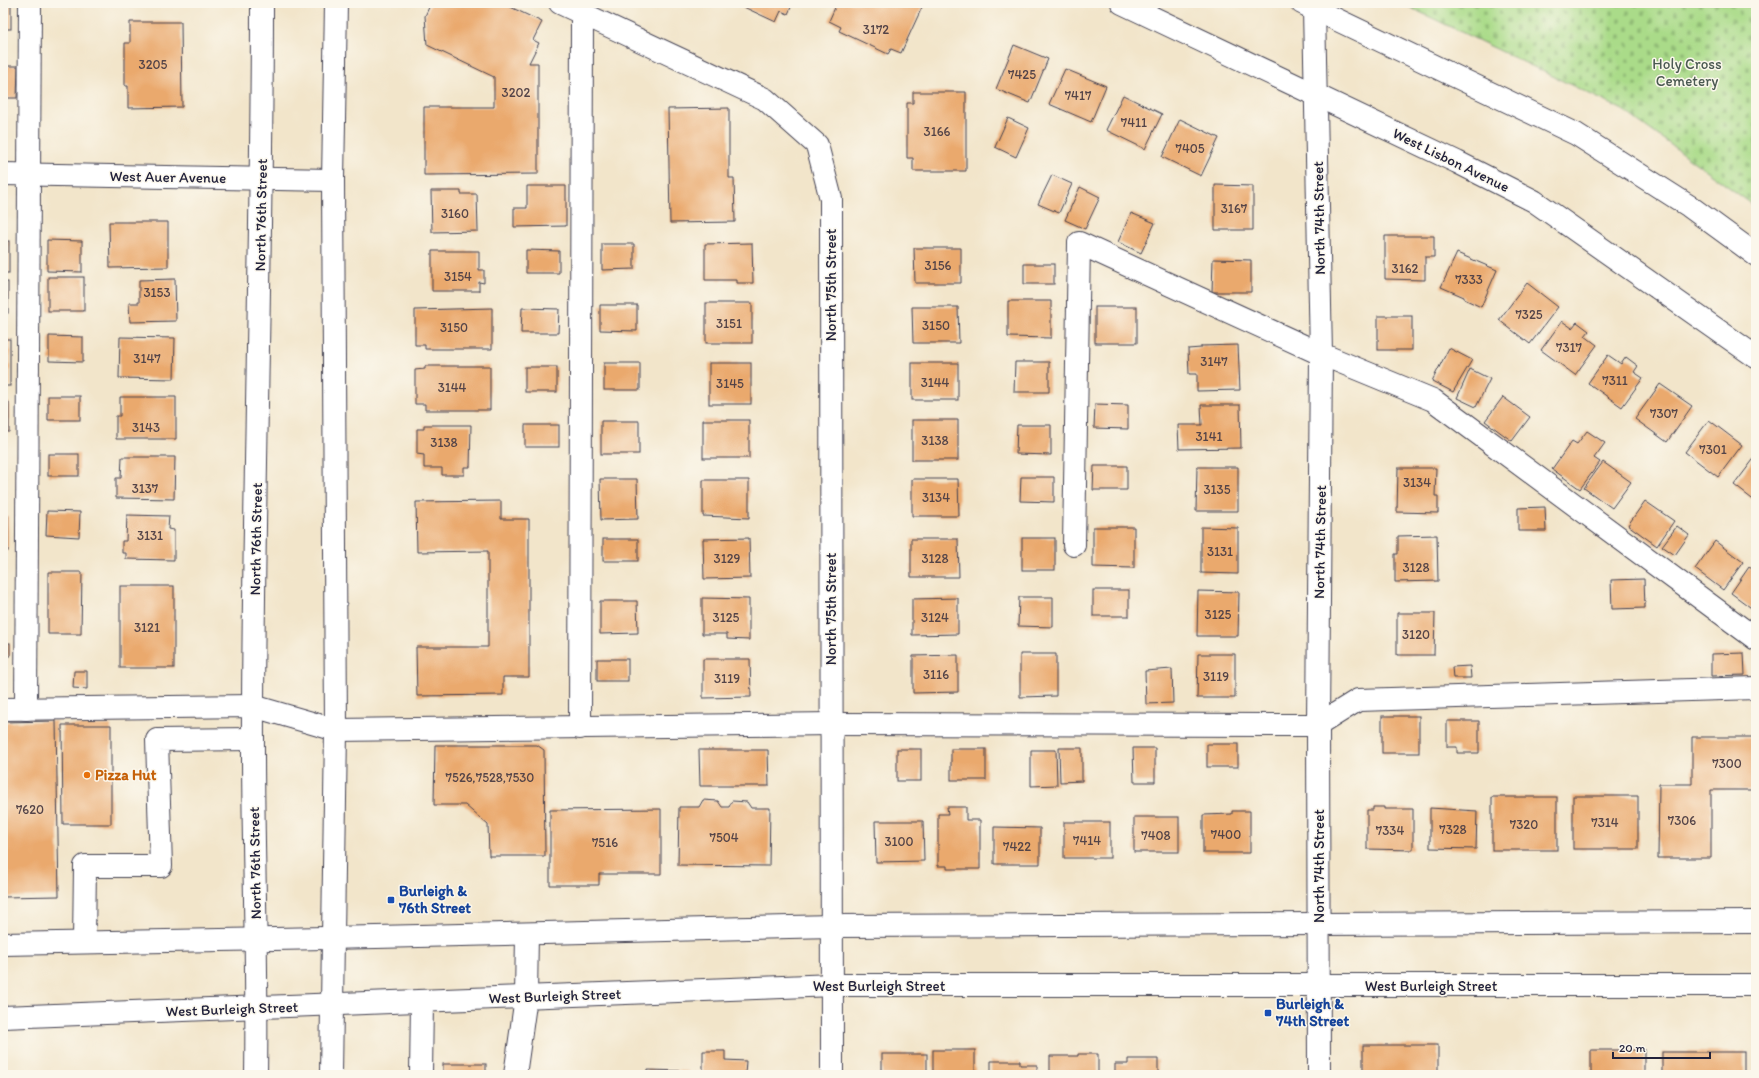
<svg xmlns="http://www.w3.org/2000/svg" width="1759" height="1078" viewBox="0 0 1759 1078" font-family="Itim,sans-serif">
<style>
.cemetery{fill:url(#cemetery-stones);stroke:#667e62}
.building{fill:#eaa96d}
.lines{fill:none;stroke-linecap:round;stroke-linejoin:round}
.minor-casing{stroke:#413f50;stroke-width:24}
.major-casing{stroke:#413f50;stroke-width:24}
.minor{stroke:#fff;stroke-width:22}
.major{stroke:#fff;stroke-width:22}
.food-dot{fill:#e8710a;stroke:#fbf7ec;stroke-width:1.5}
.transit-dot{fill:#1a4fb4;stroke:#fbf7ec;stroke-width:1.5}
.labels{text-anchor:middle;stroke-width:3;stroke-linejoin:round;paint-order:stroke}
.number-label{font-size:13px;fill:#544448}
.park-label{font-size:15px;fill:#4b5a52;stroke:#fbf7ec}
.street-label{font-size:15px;fill:#22223b;stroke:#fbf7ec}
.food-label{font-size:15px;font-weight:bold;fill:#c56008;stroke:#fbf7ec;text-anchor:start}
.transit-label{font-size:15px;font-weight:bold;fill:#164399;stroke:#fbf7ec;text-anchor:start}
</style>
<defs>
<pattern id="cemetery-stones" width="16" height="16" patternUnits="userSpaceOnUse"><rect width="16" height="16" fill="#aadb89"/><path d="M2 7V4a2 2 0 0 1 4 0v3zM10 15v-3a2 2 0 0 1 4 0v3z" fill="#92bc77"/></pattern>
</defs>
<rect width="100%" height="100%" fill="#fbf7ec"/>
<filter id="ink" filterUnits="userSpaceOnUse"><feTurbulence type="fractalNoise" baseFrequency=".025" numOctaves="2"/><feDisplacementMap in="SourceGraphic" scale="8" xChannelSelector="R" yChannelSelector="G"/><feConvolveMatrix kernelMatrix="1 2 1 2 8 2 1 2 1" color-interpolation-filters="sRGB"/></filter>
<filter id="wash" filterUnits="userSpaceOnUse"><feTurbulence type="fractalNoise" baseFrequency=".012" numOctaves="4" result="noise"/><feDisplacementMap in="SourceGraphic" scale="16" xChannelSelector="R" yChannelSelector="G"/><feGaussianBlur stdDeviation="0.9" result="paint"/><feColorMatrix in="noise" values="0 0 0 0 0 0 0 0 0 0 0 0 0 0 0 0 0 1.4 0 .05"/><feComposite in="paint" operator="in"/></filter>
<g filter="url(#wash)">
<rect width="100%" height="100%" fill="#f2e5ca"/>
<path class="cemetery" d="M1401 3H1756V207L1623 110Z"/>
<g id="blocks">
<g class="building">
<rect x="3" y="3" width="8" height="26"/>
<path d="M431 3H502L542 22 533 40 539 43 529 63H538V174L424 175V107H494V77L427 45 425 16Z"/>
<path d="M615 3H627L624 8Z"/>
<path d="M735 3H793L788 14 781 11 776 22Z"/>
<path d="M837 3H920L923 5 901 53 891 49 888 54 839 31 841 27 829 21Z"/>
<path d="M130 22H181L182 107 128 108V86H125V43H130Z"/>
<path d="M1014 45 1048 59 1030 103 996 89Z"/>
<path d="M3 66H18L17 98H3Z"/>
<path d="M1065 69 1106 86 1091 122 1049 104Z"/>
<path d="M913 92H966V171H913V158H907V103H913Z"/>
<path d="M1123 95 1162 114 1145 149 1106 130Z"/>
<path d="M729 108V178H734L735 222 670 223 668 109Z"/>
<path d="M1008 118 1029 128 1016 157 995 147Z"/>
<path d="M1180 119 1219 138 1201 176 1162 157Z"/>
<path d="M1052 175 1072 184 1059 213 1038 204Z"/>
<path d="M1215 185 1253 186V230H1215Z"/>
<path d="M527 186H566V226L514 227V208H527Z"/>
<path d="M1080 187 1100 197 1085 229 1065 220Z"/>
<path d="M431 191H461V194H477L478 231 432 232Z"/>
<path d="M1131 213 1155 223 1141 253 1118 242Z"/>
<path d="M109 222H168V267L110 268Z"/>
<path d="M1385 236H1434V257H1425V280L1385 279Z"/>
<path d="M47 240 82 241V272L47 271Z"/>
<rect x="3" y="241" width="6" height="32"/>
<path d="M752 243 753 283H737V280H705V244Z"/>
<path d="M602 244H634V269L602 270Z"/>
<path d="M914 248H961V283H915Z"/>
<path d="M526 250 559 251V273H526Z"/>
<path d="M432 251H479V270H484V283L479 282V291H432Z"/>
<path d="M1457 253 1497 270 1481 307 1464 299V297L1441 287Z"/>
<path d="M1213 259 1251 260V292H1212Z"/>
<rect x="1024" y="264" width="30" height="20"/>
<rect x="48" y="277" width="36" height="34"/>
<path d="M175 279 176 321 130 322 129 303H139V280Z"/>
<rect x="3" y="282" width="5" height="31"/>
<path d="M1527 283 1558 307 1530 344 1499 320Z"/>
<path d="M1008 301H1051V338L1008 337Z"/>
<rect x="706" y="303" width="46" height="40"/>
<path d="M600 305H637V331L600 330Z"/>
<path d="M912 307H958L959 343H913Z"/>
<rect x="1095" y="307" width="42" height="36"/>
<path d="M492 308V349H425V345H415V310Z"/>
<path d="M522 308 559 309 558 333H521Z"/>
<rect x="1378" y="316" width="34" height="34"/>
<path d="M1562 321 1572 328 1577 322 1589 331 1585 336 1597 345 1575 375 1541 350Z"/>
<path d="M49 336 83 337V362L49 361Z"/>
<path d="M120 337 175 338 174 379 119 378Z"/>
<rect x="3" y="339" width="7" height="47"/>
<path d="M1238 345 1240 390 1197 391V374H1189L1188 349 1201 348V346Z"/>
<path d="M1449 348 1472 360 1453 392 1432 381Z"/>
<path d="M1608 355 1621 364 1626 357 1638 366 1634 372 1643 378 1622 407 1588 383Z"/>
<path d="M1015 362H1049V392H1014Z"/>
<rect x="604" y="363" width="36" height="27"/>
<rect x="709" y="363" width="42" height="41"/>
<rect x="912" y="363" width="46" height="37"/>
<path d="M425 366H490V410H425V404H415V370L425 369Z"/>
<rect x="525" y="367" width="32" height="25"/>
<path d="M1470 369 1490 379 1476 407 1457 398Z"/>
<path d="M1660 384 1692 406 1667 442 1635 419Z"/>
<rect x="48" y="396" width="32" height="24"/>
<path d="M120 397H176V439H116V416H120Z"/>
<path d="M1503 397 1530 417 1512 441 1485 421Z"/>
<path d="M3 401 9 402V432H3Z"/>
<path d="M1095 404 1128 405V429L1094 428Z"/>
<path d="M1201 405H1240L1241 448 1179 449 1178 425H1202Z"/>
<rect x="703" y="420" width="46" height="38"/>
<rect x="912" y="420" width="46" height="40"/>
<path d="M1709 420 1742 445 1718 477 1685 452Z"/>
<rect x="601" y="421" width="38" height="33"/>
<path d="M424 425H471L470 467H464V475H442V468H424V455L417 454V429H424Z"/>
<rect x="525" y="425" width="34" height="22"/>
<path d="M1017 425H1051V455L1016 454Z"/>
<path d="M1587 431 1605 443 1594 458 1600 462 1580 489 1552 469 1572 441 1577 444Z"/>
<rect x="48" y="454" width="31" height="22"/>
<path d="M1756 456V502L1734 485Z"/>
<path d="M122 457H175L174 499 116 498V478H121Z"/>
<path d="M1603 462 1631 482 1612 508 1584 488Z"/>
<path d="M1094 466H1127V490H1093Z"/>
<path d="M1197 467H1238V511H1196Z"/>
<path d="M1398 468H1436L1435 496H1438V513L1397 512Z"/>
<path d="M1021 477H1054V502L1020 501Z"/>
<path d="M600 479H637L638 519 601 520Z"/>
<path d="M912 479H958L959 516H912Z"/>
<path d="M703 480H749V518L703 516Z"/>
<path d="M3 484H5L6 508H3Z"/>
<path d="M501 501V519H529V677H503V695L417 696 416 647H488V551L417 552 416 502Z"/>
<path d="M1645 501 1674 521 1657 546 1628 525Z"/>
<path d="M1545 507 1546 531H1518V508Z"/>
<path d="M47 511 80 512 79 537 46 535Z"/>
<path d="M127 515 169 516 168 529 174 530V560L126 559V553H122V541H126Z"/>
<rect x="3" y="516" width="5" height="35"/>
<path d="M1677 526 1689 535 1675 555 1662 546Z"/>
<path d="M1093 527H1134V568L1093 567Z"/>
<path d="M1201 527 1238 528V574L1201 573Z"/>
<path d="M1437 535 1438 581 1395 582V554H1398V536Z"/>
<path d="M749 538 750 578 704 579 703 539Z"/>
<rect x="1022" y="538" width="33" height="32"/>
<rect x="603" y="539" width="35" height="22"/>
<path d="M911 539H958L959 577H911Z"/>
<path d="M1715 541 1743 562 1723 590 1695 569Z"/>
<path d="M1749 567 1756 571V607L1754 610 1731 593Z"/>
<path d="M48 572H82L81 634H48Z"/>
<path d="M1644 579 1645 608 1612 609 1611 580Z"/>
<rect x="120" y="586" width="54" height="82"/>
<rect x="1093" y="590" width="36" height="26"/>
<path d="M1198 591 1239 592 1238 636H1197Z"/>
<path d="M1019 597H1053V627L1018 626Z"/>
<path d="M702 598 749 599V640L727 639V634H702Z"/>
<path d="M958 598V634L912 635V599Z"/>
<path d="M600 601H637L638 633 600 634Z"/>
<path d="M1397 613H1435L1434 655H1397Z"/>
<rect x="3" y="643" width="7" height="13"/>
<path d="M1744 653 1745 675 1711 676V654Z"/>
<path d="M1020 654H1056V696L1020 697Z"/>
<path d="M1198 654H1235V698H1197Z"/>
<path d="M958 655V692L913 693V656Z"/>
<rect x="597" y="659" width="31" height="22"/>
<path d="M703 659H750L751 697 703 698Z"/>
<path d="M3 664H6L5 681H3Z"/>
<path d="M1470 666 1471 678H1453L1452 667Z"/>
<path d="M1172 669 1173 703 1146 704 1145 671Z"/>
<path d="M74 671H87V689L73 688Z"/>
<rect x="1382" y="716" width="37" height="37"/>
<path d="M56 721 59 896 3 897V722Z"/>
<path d="M1447 721H1479V753H1457V747H1447Z"/>
<path d="M62 725H111V824H63Z"/>
<path d="M1692 737H1756V790H1711V858H1658L1659 784H1692Z"/>
<rect x="1207" y="744" width="31" height="23"/>
<path d="M435 745H537L544 750 545 856H489L488 825 465 805H434Z"/>
<path d="M1059 748H1082V781L1060 782Z"/>
<path d="M1133 748H1155V782H1134Z"/>
<rect x="897" y="749" width="24" height="32"/>
<rect x="951" y="749" width="35" height="31"/>
<path d="M699 750H768L769 786H700Z"/>
<path d="M1031 750H1056L1057 785 1031 786Z"/>
<rect x="1573" y="796" width="65" height="53"/>
<rect x="1492" y="797" width="65" height="53"/>
<path d="M703 800 718 801 722 807H729L732 801 747 802 751 808H770L769 866 678 865 679 807H699Z"/>
<path d="M947 807H966V820H980V869H947V866H938V814H948Z"/>
<path d="M1373 807H1384V809H1413V850L1367 849V810H1373Z"/>
<path d="M1430 808 1477 811 1476 849 1430 848Z"/>
<path d="M661 809V874H599V885H550V810Z"/>
<path d="M1232 811H1250V853H1203V815L1232 814Z"/>
<rect x="1134" y="817" width="45" height="35"/>
<path d="M875 821H923L924 861 876 862Z"/>
<rect x="1064" y="822" width="46" height="36"/>
<path d="M994 827 1040 828V864H994Z"/>
<rect x="1363" y="1045" width="75" height="30"/>
<rect x="933" y="1050" width="42" height="25"/>
<rect x="1591" y="1050" width="53" height="25"/>
<path d="M703 1051H725V1060L746 1061 745 1075H703Z"/>
<rect x="1662" y="1052" width="82" height="23"/>
<rect x="882" y="1054" width="45" height="21"/>
<path d="M1078 1054H1098V1075H1050V1056H1078Z"/>
<path d="M1128 1059H1158V1075H1115V1064H1128Z"/>
<path d="M991 1061H1020V1065H1037V1075H991Z"/>
<rect x="443" y="1064" width="43" height="11"/>
<path d="M647 1070 688 1071V1075H646Z"/>
<path d="M588 1073 619 1074V1075H588Z"/>
</g>
</g>
</g>
<g filter="url(#ink)">
<use href="#blocks" fill-opacity="0" stroke="#413f50" stroke-width="1"/>
<g class="lines">
<g class="minor-casing">
<g id="minor">
<path d="M560 3 765 99 817 145 831 199 832 1075"/>
<path d="M1314 9 1321 354 1318 725 1319 1075"/>
<path d="M3 174 333 180"/>
<path d="M1074 545 1079 243 1321 354 1433 400 1756 639"/>
<path d="M3 709 253 706 336 730 832 724 1318 725 1358 700 1756 688"/>
<path d="M26 709 30 3"/>
<path d="M580 728 582 14"/>
<path d="M84 942 85 866H161L157 740 253 739"/>
<path d="M421 1075 422 1001"/>
<path d="M515 1075 526 997"/>
</g>
</g>
<g class="major-casing">
<g id="major">
<path d="M1122 3 1457 162 1534 201 1756 357"/>
<path d="M1302 3 1576 134 1689 206 1756 255"/>
<path d="M3 944 376 937 833 926 1756 922"/>
<path d="M526 997 527 934"/>
<path d="M3 1017 833 985H1756"/>
<path d="M256 1075C258 953 252 831 253 709 254 473 262 238 262 3"/>
<path d="M331 1075 336 730 333 180 336 3"/>
</g>
</g>
<use href="#minor" class="minor"/>
<use href="#major" class="major"/>
</g>
</g>
<circle class="food-dot" cx="87" cy="775" r="4"/>
<g class="transit-dot">
<rect x="387" y="896" width="8" height="8" rx="2"/>
<rect x="1264" y="1009" width="8" height="8" rx="2"/>
</g>
<g class="labels">
<g class="number-label">
<text x="876" y="34">3172</text>
<text x="153" y="69">3205</text>
<text x="1022" y="79">7425</text>
<text x="516" y="97">3202</text>
<text x="1078" y="100">7417</text>
<text x="1134" y="127">7411</text>
<text x="937" y="136">3166</text>
<text x="1190" y="153">7405</text>
<text x="1234" y="213">3167</text>
<text x="455" y="218">3160</text>
<text x="938" y="270">3156</text>
<text x="1405" y="273">3162</text>
<text x="458" y="281">3154</text>
<text x="1469" y="284">7333</text>
<text x="157" y="297">3153</text>
<text x="1529" y="319">7325</text>
<text x="729" y="328">3151</text>
<text x="936" y="330">3150</text>
<text x="454" y="332">3150</text>
<text x="1569" y="352">7317</text>
<text x="147" y="363">3147</text>
<text x="1214" y="366">3147</text>
<text x="1615" y="385">7311</text>
<text x="935" y="387">3144</text>
<text x="730" y="388">3145</text>
<text x="452" y="392">3144</text>
<text x="1664" y="418">7307</text>
<text x="146" y="432">3143</text>
<text x="1209" y="441">3141</text>
<text x="935" y="445">3138</text>
<text x="444" y="447">3138</text>
<text x="1713" y="454">7301</text>
<text x="1417" y="487">3134</text>
<text x="145" y="493">3137</text>
<text x="1217" y="494">3135</text>
<text x="936" y="502">3134</text>
<text x="150" y="540">3131</text>
<text x="1220" y="556">3131</text>
<text x="727" y="563">3129</text>
<text x="935" y="563">3128</text>
<text x="1416" y="572">3128</text>
<text x="1218" y="619">3125</text>
<text x="726" y="622">3125</text>
<text x="935" y="622">3124</text>
<text x="147" y="632">3121</text>
<text x="1416" y="639">3120</text>
<text x="936" y="679">3116</text>
<text x="1216" y="681">3119</text>
<text x="727" y="683">3119</text>
<text x="1727" y="768">7300</text>
<text x="490" y="782">7526,7528,7530</text>
<text x="30" y="814">7620</text>
<text x="1682" y="825">7306</text>
<text x="1605" y="827">7314</text>
<text x="1524" y="829">7320</text>
<text x="1453" y="834">7328</text>
<text x="1390" y="835">7334</text>
<text x="1226" y="839">7400</text>
<text x="1156" y="840">7408</text>
<text x="724" y="842">7504</text>
<text x="1087" y="845">7414</text>
<text x="899" y="846">3100</text>
<text x="605" y="847">7516</text>
<text x="1017" y="851">7422</text>
</g>
<g class="park-label">
<text x="1687" y="69">Holy Cross<tspan x="1687" dy="17">Cemetery</tspan></text>
</g>
<g class="street-label">
<text transform="translate(1451 160) rotate(26)" y="5">West Lisbon Avenue</text>
<text transform="translate(168 177) rotate(1)" y="5">West Auer Avenue</text>
<text transform="translate(261 215) rotate(-89)" y="5">North 76th Street</text>
<text transform="translate(1319 218) rotate(-91)" y="5">North 74th Street</text>
<text transform="translate(831 285) rotate(-90)" y="5">North 75th Street</text>
<text transform="translate(256 539) rotate(-89)" y="5">North 76th Street</text>
<text transform="translate(1320 542) rotate(-89)" y="5">North 74th Street</text>
<text transform="translate(831 609) rotate(-90)" y="5">North 75th Street</text>
<text transform="translate(255 863) rotate(-91)" y="5">North 76th Street</text>
<text transform="translate(1319 866) rotate(-90)" y="5">North 74th Street</text>
<text x="879" y="991">West Burleigh Street</text>
<text x="1431" y="991">West Burleigh Street</text>
<text transform="translate(555 996) rotate(-2)" y="5">West Burleigh Street</text>
<text transform="translate(232 1009) rotate(-2)" y="5">West Burleigh Street</text>
</g>
<g class="food-label">
<text x="95" y="780">Pizza Hut</text>
</g>
<g class="transit-label">
<text x="399" y="896">Burleigh &amp;<tspan x="399" dy="17">76th Street</tspan></text>
<text x="1276" y="1009">Burleigh &amp;<tspan x="1276" dy="17">74th Street</tspan></text>
</g>
</g>
<rect width="1759" height="1078" fill="none" stroke="#fbf7ec" stroke-width="16"/>
<path d="M1613 1052v6h97v-6" fill="none" stroke="#22223b" stroke-width="2"/>
<text x="1619" y="1052" font-size="12" fill="#22223b" stroke="#fbf7ec" stroke-width="3" paint-order="stroke">20 m</text>
</svg>
